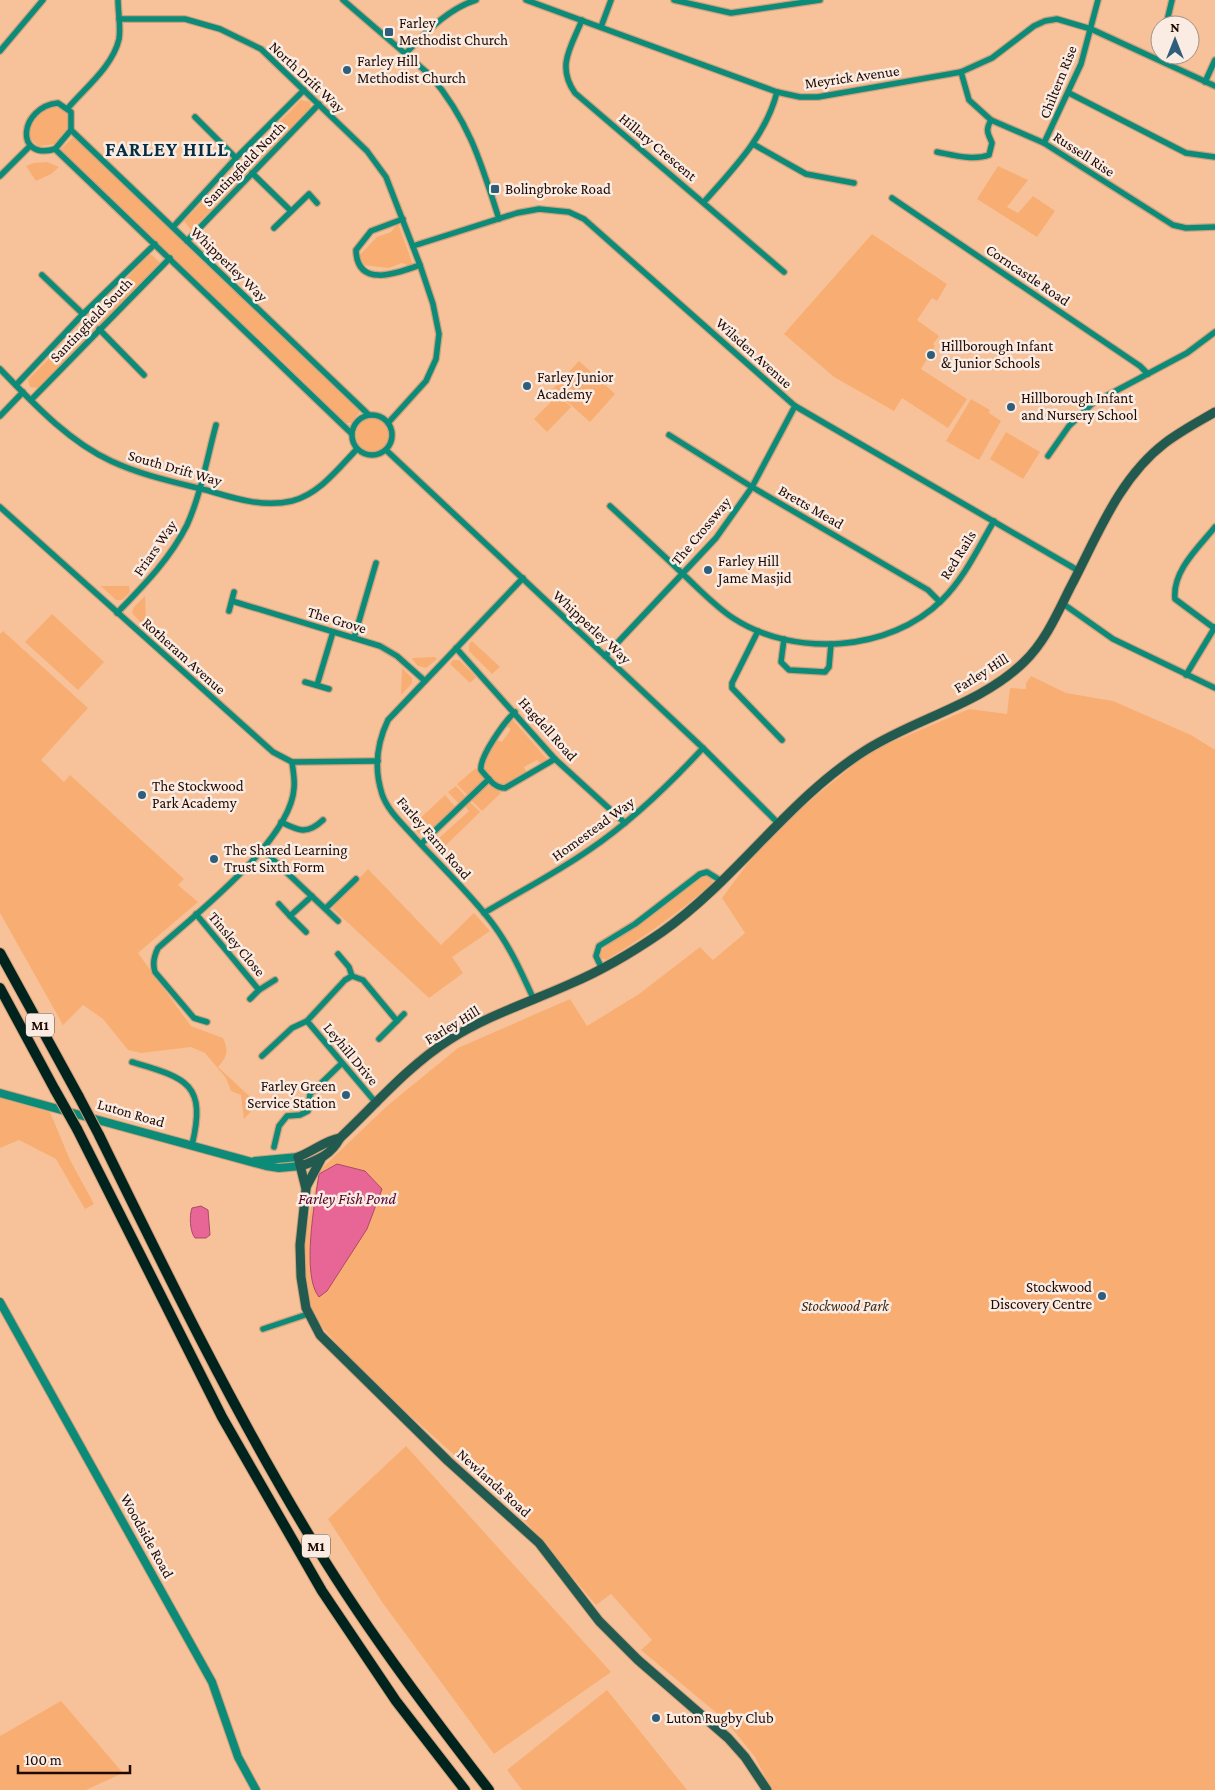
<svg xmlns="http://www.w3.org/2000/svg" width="1215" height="1790" viewBox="0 0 1215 1790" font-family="'Crimson Pro',serif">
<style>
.green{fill:#f8ae73}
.water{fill:#e76696;stroke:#ab4a69}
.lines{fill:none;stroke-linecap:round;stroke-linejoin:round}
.minor-casing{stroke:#d0a17d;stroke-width:8}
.tertiary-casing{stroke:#d0a17d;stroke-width:10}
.secondary-casing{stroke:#d0a17d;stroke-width:11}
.motorway-casing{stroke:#d0a17d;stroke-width:12}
.minor{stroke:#0d8b79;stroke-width:5.5}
.tertiary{stroke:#0d8b79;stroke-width:8}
.secondary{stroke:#225a50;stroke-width:9}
.motorway{stroke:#00231d;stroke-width:10}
.motorway-bridge-casing{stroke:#d0a17d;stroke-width:12;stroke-linecap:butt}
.motorway-bridge{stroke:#00231d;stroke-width:10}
.poi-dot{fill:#2e5e7c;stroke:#faece2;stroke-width:2}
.labels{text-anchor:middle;stroke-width:5;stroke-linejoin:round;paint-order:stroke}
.shield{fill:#faece2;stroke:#614c44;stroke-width:1}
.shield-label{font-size:14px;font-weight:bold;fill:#1f0800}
.poi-label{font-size:15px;fill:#1f0800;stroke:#faece2;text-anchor:start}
.street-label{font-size:15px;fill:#1f0800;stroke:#faece2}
.park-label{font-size:15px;font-style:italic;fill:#3a2717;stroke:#faece2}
.water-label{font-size:16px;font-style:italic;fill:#56022b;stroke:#faece2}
.district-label{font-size:20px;font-weight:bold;letter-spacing:1px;fill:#042d44;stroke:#faece2}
</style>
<rect width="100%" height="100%" fill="#f7c299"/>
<g class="green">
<path d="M301 100 310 102 311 110 191 230 184 221Z"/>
<path d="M53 107C77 107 69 133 56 144L38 146 30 138C29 122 38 111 53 107Z"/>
<path d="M74 136 360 408 359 413 351 423H345L60 150Z"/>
<path d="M47 162 59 167 51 174 36 181 26 166 34 163Z"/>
<path d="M998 166 1028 180 1007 207 1018 213 1033 196 1055 211 1037 237 977 199Z"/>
<path d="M398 223 413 265 410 266 402 263 389 268 362 265 359 256 377 237 391 232Z"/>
<path d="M872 234 947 284 937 301 932 298 917 320 939 336 933 344 935 346 921 369 967 399 948 428 902 398 894 411 834 377 784 334Z"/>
<path d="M149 255H152L160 263V265L39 388 30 387 28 380Z"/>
<path d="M579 361 615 394 590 422 553 389Z"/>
<path d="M558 395 571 407 547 432 534 419Z"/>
<path d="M971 399 990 410 989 413 1001 421 979 460 946 441Z"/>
<circle cx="373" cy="435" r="17"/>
<path d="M1006 432 1040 452 1023 479 990 459Z"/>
<path d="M101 586H129L130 592 122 600H116Z"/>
<path d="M145 596 146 625 144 626 132 613 134 607Z"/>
<path d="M52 614 104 662 78 690 25 642Z"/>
<path d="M3 631 88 708 41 760 64 782 70 775 184 879 178 885 198 902 138 953 191 1026 223 1038C229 1051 227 1057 218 1067L258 1104 244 1119 241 1095 231 1091 226 1078 205 1053 191 1047 141 1053 128 1050 103 1019 83 1005 63 1025 0 913V634Z"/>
<path d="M472 641 500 667 492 674 469 651V644Z"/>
<path d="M435 657 437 659 426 668 418 666 412 659 413 658Z"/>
<path d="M453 660H459L476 677 470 683 450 664Z"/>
<path d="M402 668 412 678V683L401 695Z"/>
<path d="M1031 676 1066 693 1113 701 1191 735 1215 750V1790H772L755 1757 725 1720 641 1650 652 1640 611 1594 596 1605 514 1508 369 1379 312 1316 302 1250 319 1171 387 1106 458 1048 570 999 587 1026 639 994 700 947 713 960 745 933 722 898 763 843 782 824 869 752 969 709 1007 714 1010 688 1026 689V683Z"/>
<path d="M513 720 547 759 541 764 537 760 524 767 527 773C502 787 503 789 483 769L484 760 497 740 502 742 511 729 506 726Z"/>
<path d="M476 768 483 776V780L468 796 457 784Z"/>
<path d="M488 785 492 786 501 793 482 811 471 800Z"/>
<path d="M456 786 466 797 459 804 448 792Z"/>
<path d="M445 795 456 808 428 833 420 835 412 826Z"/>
<path d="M469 801 480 812 438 853 429 843 435 833 439 838 469 811 465 806Z"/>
<path d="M368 869 441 945 474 913 490 931 452 957 463 973 429 998 332 908Z"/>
<path d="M706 875 711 878 713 883C679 912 645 937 606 960L598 957 603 949 699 878Z"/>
<path d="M0 1098 50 1112 70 1160 94 1204 85 1209 56 1159 19 1140 0 1148Z"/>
<path d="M406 1446 611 1672 494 1754 382 1602 328 1519Z"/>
<path d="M607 1690 687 1790H522L507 1770Z"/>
<path d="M61 1701 123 1773 86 1790H0V1736Z"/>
</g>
<g class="water">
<path d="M337 1164 365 1171 382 1189 367 1229 327 1291 319 1297C301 1275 315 1201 319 1174Z"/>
<path d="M201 1206 208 1210 210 1235 206 1238H195C190 1232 189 1216 192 1208Z"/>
</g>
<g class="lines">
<g class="minor-casing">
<g id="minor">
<path d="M343 0 430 75C469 121 481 162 499 219"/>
<path d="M526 0 777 92 800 97H818L961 72 992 58 1034 26 1045 21 1057 19 1091 29 1215 86"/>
<path d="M674 0 731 13 820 0"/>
<path d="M119 19H185L220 29 261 49 367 151 386 177 420 265 433 304 439 334 436 359 426 381 388 423"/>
<path d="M582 20C571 47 556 66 575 93L784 272"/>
<path d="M1166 25 1172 0"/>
<path d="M601 27 611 0"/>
<path d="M0 51 43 0"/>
<path d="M405 54C426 33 447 9 476 0"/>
<path d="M961 72 969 100 991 120 1044 143 1173 225 1186 228 1215 227"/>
<path d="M1205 82 1215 60"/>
<path d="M1069 93 1186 153 1215 157"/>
<path d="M58 103 71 112V130L55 149C14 161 19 107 58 103Z"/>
<path d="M68 108C85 88 113 66 119 39 121 27 118 12 118 0"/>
<path d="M195 117 236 158"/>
<path d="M71 130 369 415"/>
<path d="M1044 143 1081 64 1098 0"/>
<path d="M753 144 806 174 854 183"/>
<path d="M55 149 351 433"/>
<path d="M937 152C953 155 973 161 989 155L992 143C988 133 985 131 991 120"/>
<path d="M252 173 291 211"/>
<path d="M0 176 30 146"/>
<path d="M892 198 1140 366 1148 374"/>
<path d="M704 202C733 169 766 136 777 92"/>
<path d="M403 219 371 231 356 250C357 289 398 273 420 265"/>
<path d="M173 227 236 158 304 90"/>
<path d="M274 228 309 194 317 203"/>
<path d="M187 241 319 104"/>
<path d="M413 246 517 213 539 209 569 212 584 219 795 406 1079 571"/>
<path d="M42 275 83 314"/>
<path d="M99 329 144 375"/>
<path d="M0 369C33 403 68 441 111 461 141 475 174 482 206 490 234 498 262 508 292 501 319 494 338 469 357 449"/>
<path d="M16 385 83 314 155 244"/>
<path d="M31 400 170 258"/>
<circle cx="372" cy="435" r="20"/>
<path d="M0 416 23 392"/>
<path d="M669 435 752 487 928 590 940 602"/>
<path d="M386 450 703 748 779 824"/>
<path d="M1048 456 1069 426 1093 403 1187 353 1215 332"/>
<path d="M610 506C635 529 660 552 685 576 700 590 716 607 733 618 794 658 890 652 942 600 965 577 978 548 994 521"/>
<path d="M0 507 273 752 292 762 378 761"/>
<path d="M523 578 388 720C377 743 374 769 382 794 388 812 404 825 416 839 439 864 464 888 485 914 507 940 520 969 534 1000"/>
<path d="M232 601 380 646 397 656 425 681"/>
<path d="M1062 603 1113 639 1215 688"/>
<path d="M229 611 234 592"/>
<path d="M117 613C143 586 170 559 187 525 201 494 207 458 216 425"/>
<path d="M1214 628 1175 599C1172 571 1199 547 1215 527"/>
<path d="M758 631 732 683V688L782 740"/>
<path d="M354 638 376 563"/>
<path d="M784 639 781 662 789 670 825 672 829 667 831 644"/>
<path d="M456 648 555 759 625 823"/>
<path d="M605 656 716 538 752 487 795 406"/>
<path d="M1186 675 1215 627"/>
<path d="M305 682 329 689"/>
<path d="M317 685 333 632"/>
<path d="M515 712C505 721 479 757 481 770 488 778 494 788 505 788L555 759"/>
<path d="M281 822C299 831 307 835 323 820"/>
<path d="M421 844 489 779"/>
<path d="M264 851 338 921"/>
<path d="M279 904 290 916"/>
<path d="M326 908 356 879"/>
<path d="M484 913C519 892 556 873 589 850 632 821 668 786 703 748"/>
<path d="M196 914 259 990"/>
<path d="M306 932 290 916 312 896"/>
<path d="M338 954 349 967 352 976"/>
<path d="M602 969 596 956 599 946 635 924 700 874 707 872 723 882"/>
<path d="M250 999 259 990 275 980"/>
<path d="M307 1021 377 1104"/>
<path d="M397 1021 404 1014"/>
<path d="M207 1022 194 1018 155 972C152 963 154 956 158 948 196 914 291 840 294 788 295 780 293 770 292 762"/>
<path d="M262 1056 292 1028 307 1021 345 980 352 976 363 980 397 1021 379 1039"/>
<path d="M132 1062C186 1078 207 1083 192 1145"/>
<path d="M274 1147 279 1126 287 1116 300 1115 308 1111 310 1094 341 1064"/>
<path d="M263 1329 308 1314"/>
</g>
</g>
<g class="tertiary-casing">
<g id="tertiary">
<path d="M0 1093 266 1166 279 1168 301 1166"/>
<path d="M255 1161 298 1157"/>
<path d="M0 1302 212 1682 238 1757 256 1790"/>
</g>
</g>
<g class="secondary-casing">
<g id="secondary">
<path d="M340 1138C326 1140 312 1152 298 1157L306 1189 300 1245 301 1277 306 1308 320 1335 448 1461 539 1543 599 1621 638 1660 728 1738 745 1757 767 1790"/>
<path d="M301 1166C318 1160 331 1155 340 1138 375 1105 408 1066 449 1040 486 1016 530 1002 570 984 603 970 633 952 662 932 737 879 788 799 866 750 917 718 981 704 1024 662 1045 642 1057 614 1070 588 1097 537 1118 479 1165 443 1181 431 1198 422 1215 412"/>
<path d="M306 1187 321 1159"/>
</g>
</g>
<g class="motorway-casing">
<g id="motorway">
<path d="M0 953 79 1097"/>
<path d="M0 988 55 1090"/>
<path d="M77 1129 222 1417 322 1591 396 1701 465 1790"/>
<path d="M99 1135C164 1268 229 1402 306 1530 360 1621 424 1706 489 1790"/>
</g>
</g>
<use href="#minor" class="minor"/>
<use href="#tertiary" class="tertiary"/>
<use href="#secondary" class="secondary"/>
<use href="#motorway" class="motorway"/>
<g class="motorway-bridge-casing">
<g id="motorway-bridge">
<path d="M55 1090 77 1129"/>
<path d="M79 1097 99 1135"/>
</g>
</g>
<use href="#motorway-bridge" class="motorway-bridge"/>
</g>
<g class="poi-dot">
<rect x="384" y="27" width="10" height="10" rx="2.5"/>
<circle cx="347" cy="70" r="5"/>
<rect x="490" y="184" width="10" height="10" rx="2.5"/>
<circle cx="931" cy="355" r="5"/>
<circle cx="527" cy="386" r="5"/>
<circle cx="1011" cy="407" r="5"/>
<circle cx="708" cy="570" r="5"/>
<circle cx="142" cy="795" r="5"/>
<circle cx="214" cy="859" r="5"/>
<circle cx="346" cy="1095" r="5"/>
<circle cx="1102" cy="1296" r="5"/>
<circle cx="656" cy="1718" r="5"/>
</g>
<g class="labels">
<g class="shield">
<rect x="26" y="1013.5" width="28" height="23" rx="4"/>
<rect x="302" y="1534.5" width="28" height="23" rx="4"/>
</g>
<g class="shield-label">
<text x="40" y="1030">M1</text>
<text x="316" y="1551">M1</text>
</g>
<g class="poi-label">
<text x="399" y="28">Farley<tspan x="399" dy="17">Methodist Church</tspan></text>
<text x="357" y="66">Farley Hill<tspan x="357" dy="17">Methodist Church</tspan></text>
<text x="505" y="194">Bolingbroke Road</text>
<text x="941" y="351">Hillborough Infant<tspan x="941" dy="17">&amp; Junior Schools</tspan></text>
<text x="537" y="382">Farley Junior<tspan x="537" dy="17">Academy</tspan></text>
<text x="1021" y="403">Hillborough Infant<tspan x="1021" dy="17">and Nursery School</tspan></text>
<text x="718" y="566">Farley Hill<tspan x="718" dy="17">Jame Masjid</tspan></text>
<text x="152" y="791">The Stockwood<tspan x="152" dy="17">Park Academy</tspan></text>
<text x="224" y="855">The Shared Learning<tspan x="224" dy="17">Trust Sixth Form</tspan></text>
<text x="336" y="1091" text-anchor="end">Farley Green<tspan x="336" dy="17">Service Station</tspan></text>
<text x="1092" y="1292" text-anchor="end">Stockwood<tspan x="1092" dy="17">Discovery Centre</tspan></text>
<text x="666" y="1723">Luton Rugby Club</text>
</g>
<g class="street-label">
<text transform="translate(307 77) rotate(43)" y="5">North Drift Way</text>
<text transform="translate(852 77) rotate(-8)" y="5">Meyrick Avenue</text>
<text transform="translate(1058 82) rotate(-68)" y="5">Chiltern Rise</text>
<text transform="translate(658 147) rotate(40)" y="5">Hillary Crescent</text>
<text transform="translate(1084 154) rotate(33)" y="5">Russell Rise</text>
<text transform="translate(244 164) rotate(-46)" y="5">Santingfield North</text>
<text transform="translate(229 264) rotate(44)" y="5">Whipperley Way</text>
<text transform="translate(1028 275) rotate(34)" y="5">Corncastle Road</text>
<text transform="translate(91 320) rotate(-46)" y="5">Santingfield South</text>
<text transform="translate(754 353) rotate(42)" y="5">Wilsden Avenue</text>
<text transform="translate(175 468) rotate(16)" y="5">South Drift Way</text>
<text transform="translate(811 507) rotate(30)" y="5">Bretts Mead</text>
<text transform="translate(701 531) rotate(-50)" y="5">The Crossway</text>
<text transform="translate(155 548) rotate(-55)" y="5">Friars Way</text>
<text transform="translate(958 555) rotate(-58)" y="5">Red Rails</text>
<text transform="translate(337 620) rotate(17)" y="5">The Grove</text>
<text transform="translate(592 627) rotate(43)" y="5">Whipperley Way</text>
<text transform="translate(184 656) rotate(42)" y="5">Rotheram Avenue</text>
<text transform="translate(981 673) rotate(-32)" y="5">Farley Hill</text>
<text transform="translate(548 729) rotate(48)" y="5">Hagdell Road</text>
<text transform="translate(593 829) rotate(-36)" y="5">Homestead Way</text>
<text transform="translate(434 838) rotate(49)" y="5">Farley Farm Road</text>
<text transform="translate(237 944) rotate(50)" y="5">Tinsley Close</text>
<text transform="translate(452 1025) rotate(-31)" y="5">Farley Hill</text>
<text transform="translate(351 1054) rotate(50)" y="5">Leyhill Drive</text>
<text transform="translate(131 1113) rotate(16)" y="5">Luton Road</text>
<text transform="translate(494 1483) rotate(42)" y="5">Newlands Road</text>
<text transform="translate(147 1536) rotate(61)" y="5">Woodside Road</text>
</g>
<g class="park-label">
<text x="845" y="1311">Stockwood Park</text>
</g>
<g class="water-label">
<text x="347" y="1204">Farley Fish Pond</text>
</g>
<g class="district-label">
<text x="167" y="156">FARLEY HILL</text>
</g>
</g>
<g transform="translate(1175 40)"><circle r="24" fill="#faece2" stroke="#a29188"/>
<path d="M0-4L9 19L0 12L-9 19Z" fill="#2e5e7c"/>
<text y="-8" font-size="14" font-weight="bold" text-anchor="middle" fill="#1f0800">N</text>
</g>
<path d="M18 1765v8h112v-8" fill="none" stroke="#1f0800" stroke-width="2.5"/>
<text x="25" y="1765" font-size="15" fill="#1f0800" stroke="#faece2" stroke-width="4" paint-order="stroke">100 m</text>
</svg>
